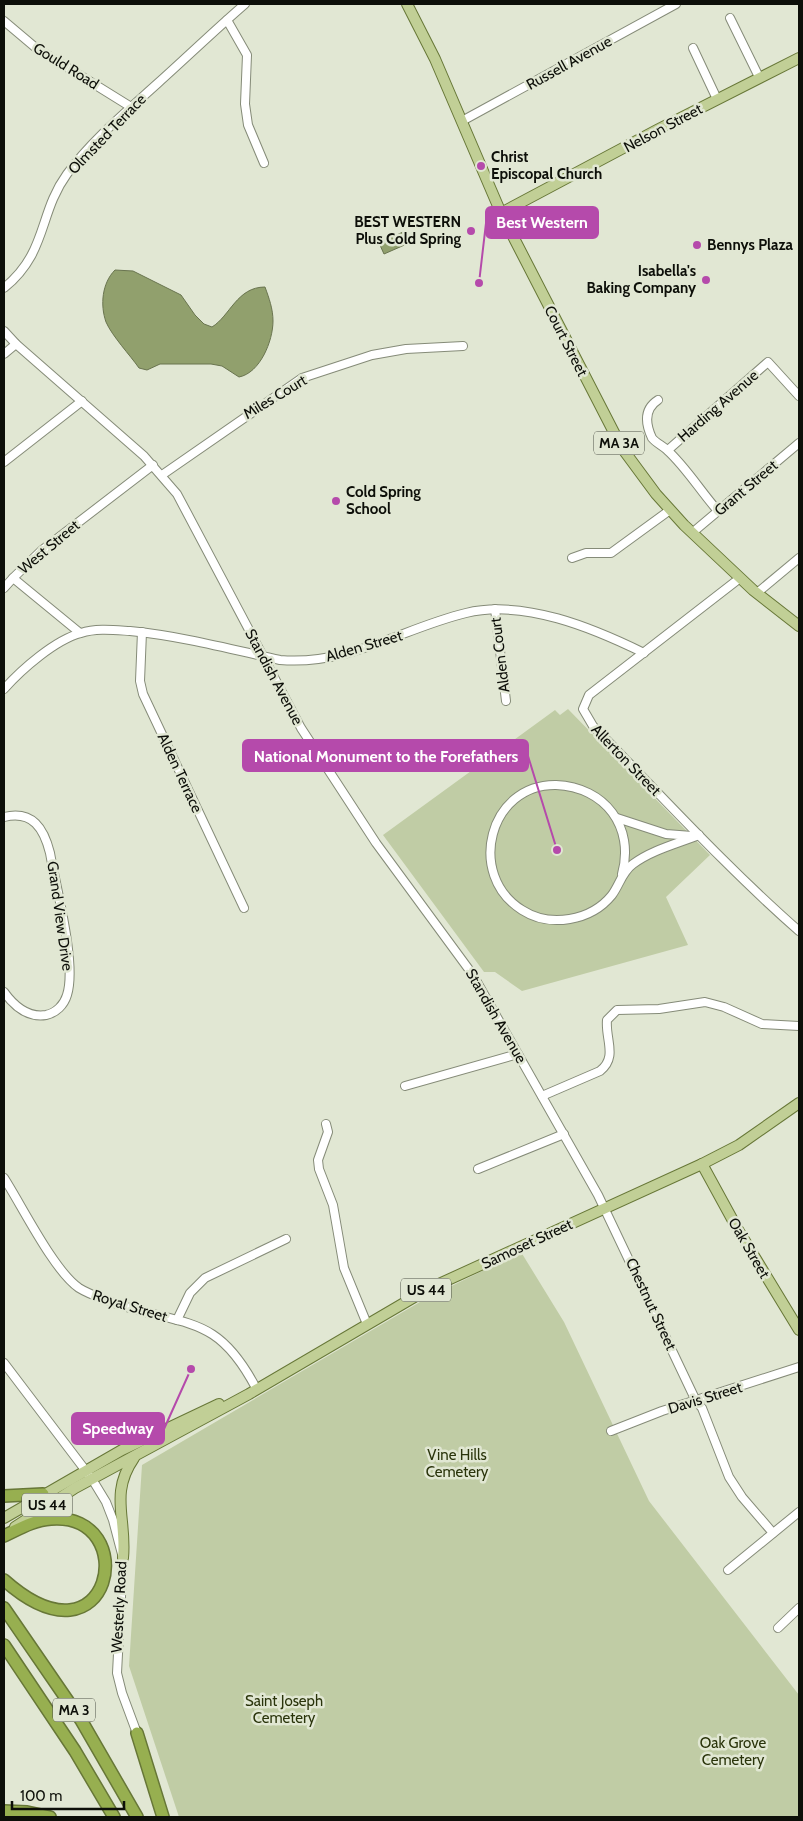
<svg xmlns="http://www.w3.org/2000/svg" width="803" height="1821" viewBox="0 0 803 1821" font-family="Cabin,sans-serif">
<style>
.green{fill:#c0cca5}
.water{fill:#91a06d;stroke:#69744f}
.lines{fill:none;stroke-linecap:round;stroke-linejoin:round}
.minor-casing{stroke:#858b78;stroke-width:10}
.major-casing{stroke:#677737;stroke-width:12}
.highway-casing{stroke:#677737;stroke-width:14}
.minor{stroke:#fff;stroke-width:8}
.major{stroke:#c1cf96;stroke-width:10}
.highway{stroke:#97af50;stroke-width:11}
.poi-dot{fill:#b54aab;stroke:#e1e7d3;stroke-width:2}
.labels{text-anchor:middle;stroke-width:5;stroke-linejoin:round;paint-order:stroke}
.shield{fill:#e1e7d3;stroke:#4d5046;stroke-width:1}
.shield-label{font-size:14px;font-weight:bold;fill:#0d0f09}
.street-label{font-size:15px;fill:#0d0f09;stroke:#e1e7d3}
.poi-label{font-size:15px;font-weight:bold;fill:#0d0f09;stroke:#e1e7d3;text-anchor:start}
.park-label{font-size:15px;fill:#2a340b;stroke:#e1e7d3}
.leader{fill:none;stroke:#b54aab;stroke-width:2}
.callout-dot{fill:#b54aab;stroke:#e1e7d3;stroke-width:2}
.callout{fill:#b54aab;stroke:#b54aab;stroke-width:2}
.callout-label{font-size:16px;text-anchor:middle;font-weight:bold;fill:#fff}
</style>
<rect width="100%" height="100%" fill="#e1e7d3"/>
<g class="green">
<path d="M568 709 710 855 666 897 688 945 522 991 495 972H484L383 835 555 710 560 715Z"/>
<path d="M521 1252 564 1322 649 1501 799 1695V1817H179L129 1666 142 1465 425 1299Z"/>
</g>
<g class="water">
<path d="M403 232 409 243 384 254 379 243Z"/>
<path d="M115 270 133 271 181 295 195 315 204 324 212 327C230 316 237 287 265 287 269 298 273 309 273 321 273 341 260 373 239 377L222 366 211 364H160L147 370 139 368C130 355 112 336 106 322 100 305 102 283 115 270Z"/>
</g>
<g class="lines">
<g class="minor-casing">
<g id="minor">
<path d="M730 18 759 77"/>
<path d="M227 20 247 55 245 104 248 125 264 163"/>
<path d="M4 21 36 48 131 107"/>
<path d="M693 48 717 99"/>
<path d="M462 121 676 4"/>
<path d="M4 288C48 252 38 214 67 174 92 140 127 111 158 83 187 57 216 29 245 4"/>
<path d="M4 331 16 344 144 456 177 494 301 728 376 843 473 975 598 1195 696 1401 702 1408 729 1477 742 1497 773 1533"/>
<path d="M4 354 16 344"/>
<path d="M658 400C644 409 645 423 652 438 656 443 663 446 667 450 686 467 701 492 718 511"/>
<path d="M668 450 768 362 799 396"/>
<path d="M4 462 82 401"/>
<path d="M162 475 302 378 372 355 406 349 463 346"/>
<path d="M692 533 799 443"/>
<path d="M572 558 586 553H611L670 510"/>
<path d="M740 578 589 695 583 709 593 726C661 795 726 867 799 931"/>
<path d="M4 588 13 578"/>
<path d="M757 593 799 558"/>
<path d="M495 609 506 701"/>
<path d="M142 632 140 681 143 694 244 908"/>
<path d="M80 633 13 578 41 551 153 465"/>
<path d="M4 689C22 669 55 640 81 633 96 628 114 630 130 631 181 636 230 649 280 660 349 666 403 628 466 613 524 599 593 628 644 653"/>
<path d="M4 817C33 810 44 829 50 853 56 888 77 964 67 995 64 1005 56 1013 46 1015 27 1018 14 1006 4 992"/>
<path d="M617 818 666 834 692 836"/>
<path d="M622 874C635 827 605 787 556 785 489 784 466 875 522 910 550 928 591 921 612 895 620 884 622 872 633 864 652 850 676 844 699 835"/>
<path d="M405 1086 518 1054"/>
<path d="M542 1096 600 1071C618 1057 605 1039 607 1020L617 1010 659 1009 705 1002 724 1007 762 1024 799 1026"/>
<path d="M326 1124 328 1132 318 1160 319 1169 333 1205 344 1268 367 1324"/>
<path d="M478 1169 564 1134"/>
<path d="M4 1178C22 1206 54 1271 79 1288 90 1295 104 1299 117 1304 187 1327 217 1314 256 1388"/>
<path d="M177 1320 190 1293 205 1278 286 1239"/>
<path d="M4 1363 92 1479 106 1502 113 1520 123 1558 117 1673 122 1693 138 1736"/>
<path d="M611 1431 662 1411 799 1367"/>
<path d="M728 1570 799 1512"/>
<path d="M778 1628 799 1608"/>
</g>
</g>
<g class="major-casing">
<g id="major">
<path d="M407 4 435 59 501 213 622 448 656 494 684 525 753 590 799 626"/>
<path d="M501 213 657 130 799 58"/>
<path d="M702 1164 737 1228 799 1330"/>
<path d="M4 1518 122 1450 219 1404"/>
<path d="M15 1527 75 1488 249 1394 428 1289 702 1164 739 1145 799 1103"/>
<path d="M123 1558C127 1519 109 1494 134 1458"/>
</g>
</g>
<g class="highway-casing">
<g id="highway">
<path d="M4 1496 43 1494"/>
<path d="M4 1536C19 1529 34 1520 51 1519 143 1512 112 1676 4 1580"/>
<path d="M4 1608 81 1720 137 1817"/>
<path d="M4 1645 75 1751 114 1817"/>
<path d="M137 1733 163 1817"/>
<path d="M4 1811 27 1812 50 1817"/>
</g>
</g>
<use href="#minor" class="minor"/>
<use href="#major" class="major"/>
<use href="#highway" class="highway"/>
</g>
<g class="poi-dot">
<circle cx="481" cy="166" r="5"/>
<circle cx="471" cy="231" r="5"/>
<circle cx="697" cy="245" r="5"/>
<circle cx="706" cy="280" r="5"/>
<circle cx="336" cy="501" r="5"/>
</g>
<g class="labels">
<g class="shield">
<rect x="594" y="431.5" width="50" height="23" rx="4"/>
<rect x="401" y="1278.5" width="50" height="23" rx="4"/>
<rect x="22" y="1493.5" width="50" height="23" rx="4"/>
<rect x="53" y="1698.5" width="42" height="23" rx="4"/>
</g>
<g class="shield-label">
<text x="619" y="448">MA 3A</text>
<text x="426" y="1295">US 44</text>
<text x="47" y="1510">US 44</text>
<text x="74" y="1715">MA 3</text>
</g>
<g class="street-label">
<text transform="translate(569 63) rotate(-29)" y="5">Russell Avenue</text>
<text transform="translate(66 66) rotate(32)" y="5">Gould Road</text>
<text transform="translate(663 128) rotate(-28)" y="5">Nelson Street</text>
<text transform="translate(107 134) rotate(-46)" y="5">Olmsted Terrace</text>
<text transform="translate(566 341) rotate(63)" y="5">Court Street</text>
<text transform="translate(275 397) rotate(-31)" y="5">Miles Court</text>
<text transform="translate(718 406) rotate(-41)" y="5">Harding Avenue</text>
<text transform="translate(746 488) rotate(-40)" y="5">Grant Street</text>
<text transform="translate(49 547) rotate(-40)" y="5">West Street</text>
<text transform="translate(364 646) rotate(-16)" y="5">Alden Street</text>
<text transform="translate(500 655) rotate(-97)" y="5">Alden Court</text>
<text transform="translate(274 677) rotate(62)" y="5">Standish Avenue</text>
<text transform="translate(626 760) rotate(46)" y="5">Allerton Street</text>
<text transform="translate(180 773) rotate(65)" y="5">Alden Terrace</text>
<text transform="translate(60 916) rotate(82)" y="5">Grand View Drive</text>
<text transform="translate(496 1016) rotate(60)" y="5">Standish Avenue</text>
<text transform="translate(527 1244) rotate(-25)" y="5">Samoset Street</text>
<text transform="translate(749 1248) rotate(60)" y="5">Oak Street</text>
<text transform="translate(651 1304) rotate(65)" y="5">Chestnut Street</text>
<text transform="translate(130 1306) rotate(17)" y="5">Royal Street</text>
<text transform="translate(705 1398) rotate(-17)" y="5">Davis Street</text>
<text transform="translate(119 1607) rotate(-87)" y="5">Westerly Road</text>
</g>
<g class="poi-label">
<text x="491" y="162">Christ<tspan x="491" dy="17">Episcopal Church</tspan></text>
<text x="461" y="227" text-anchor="end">BEST WESTERN<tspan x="461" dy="17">Plus Cold Spring</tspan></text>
<text x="707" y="250">Bennys Plaza</text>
<text x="696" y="276" text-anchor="end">Isabella's<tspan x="696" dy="17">Baking Company</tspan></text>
<text x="346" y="497">Cold Spring<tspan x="346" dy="17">School</tspan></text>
</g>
<g class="park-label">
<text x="457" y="1460">Vine Hills<tspan x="457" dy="17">Cemetery</tspan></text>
<text x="284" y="1706">Saint Joseph<tspan x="284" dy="17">Cemetery</tspan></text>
<text x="733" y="1748">Oak Grove<tspan x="733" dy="17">Cemetery</tspan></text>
</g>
</g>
<path class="leader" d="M479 283L486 223M557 850L528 756M191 1369L164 1429"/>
<g class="callout-dot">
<circle cx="479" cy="283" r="5"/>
<circle cx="557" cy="850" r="5"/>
<circle cx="191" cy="1369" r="5"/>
</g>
<g class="callout">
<rect x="486" y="207" width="112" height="31" rx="5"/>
<rect x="243" y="740" width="285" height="31" rx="5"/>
<rect x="72" y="1413" width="92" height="31" rx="5"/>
</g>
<g class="callout-label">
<text x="542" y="228">Best Western</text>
<text x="386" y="762">National Monument to the Forefathers</text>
<text x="118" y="1434">Speedway</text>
</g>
<rect width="803" height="1821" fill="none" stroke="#0d0f09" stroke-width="10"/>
<path d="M12 1801v8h112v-8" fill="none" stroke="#0d0f09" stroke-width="2.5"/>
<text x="20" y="1801" font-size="15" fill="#0d0f09" stroke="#e1e7d3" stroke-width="4" paint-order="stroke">100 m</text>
</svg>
